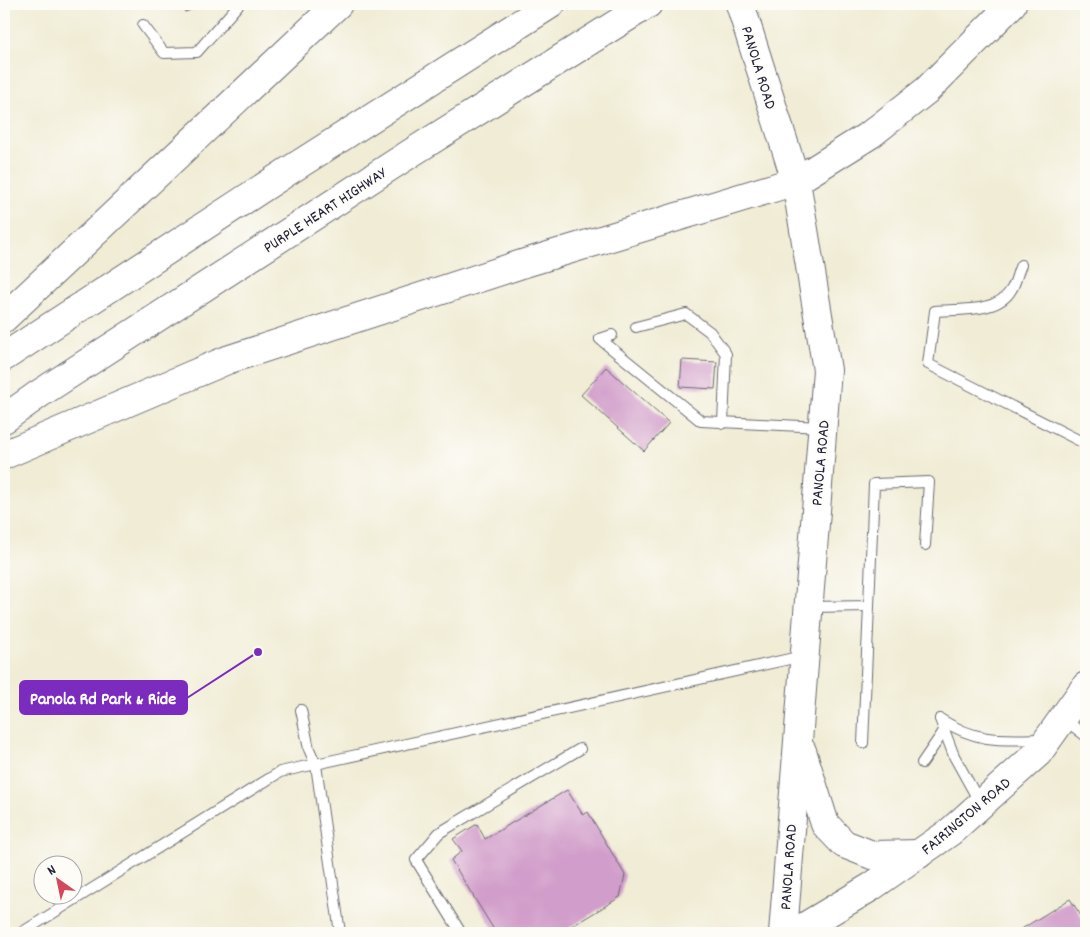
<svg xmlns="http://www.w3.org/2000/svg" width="1090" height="937" viewBox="0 0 1090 937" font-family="Dekko,sans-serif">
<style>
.building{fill:#d19dca}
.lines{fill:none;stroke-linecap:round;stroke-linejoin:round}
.lane-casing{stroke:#6a6971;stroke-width:12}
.secondary-casing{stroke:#6a6971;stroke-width:30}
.highway-casing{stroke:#6a6971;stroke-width:30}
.lane{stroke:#fff;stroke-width:10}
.secondary{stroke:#fff;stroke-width:28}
.highway{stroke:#fff;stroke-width:28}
.labels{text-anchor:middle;stroke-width:4;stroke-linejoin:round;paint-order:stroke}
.street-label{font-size:16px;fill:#22223b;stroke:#fdfcf7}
.leader{fill:none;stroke:#7b2cbf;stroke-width:2}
.callout-dot{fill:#7b2cbf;stroke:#fdfcf7;stroke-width:2}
.callout{fill:#7b2cbf;stroke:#7b2cbf;stroke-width:2}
.callout-label{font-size:18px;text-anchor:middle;font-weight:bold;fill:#fff}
</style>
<rect width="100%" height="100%" fill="#fdfcf7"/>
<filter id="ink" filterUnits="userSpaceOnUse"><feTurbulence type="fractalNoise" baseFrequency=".02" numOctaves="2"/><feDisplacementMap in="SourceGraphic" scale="10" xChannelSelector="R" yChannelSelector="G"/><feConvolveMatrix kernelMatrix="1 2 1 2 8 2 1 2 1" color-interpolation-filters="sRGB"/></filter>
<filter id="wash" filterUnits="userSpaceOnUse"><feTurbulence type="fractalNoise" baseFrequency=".0096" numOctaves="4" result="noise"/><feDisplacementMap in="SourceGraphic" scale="20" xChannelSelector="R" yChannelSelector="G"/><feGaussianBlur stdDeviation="1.12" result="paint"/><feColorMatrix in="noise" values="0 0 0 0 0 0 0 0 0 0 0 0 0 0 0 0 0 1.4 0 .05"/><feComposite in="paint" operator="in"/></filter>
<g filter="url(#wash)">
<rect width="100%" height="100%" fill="#f0ecd5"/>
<g id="blocks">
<g class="building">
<path d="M182 4H206L185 12Z"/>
<path d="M682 360 717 362 715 389 680 387Z"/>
<path d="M606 367 669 423 644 451 581 395Z"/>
<path d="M567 790 583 815 588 812 625 875 620 897 561 933H555L553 931 549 933H496L451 860 462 851 453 839 477 824 485 839Z"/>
<path d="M1070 899 1086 923V933H1015Z"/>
</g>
</g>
</g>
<g filter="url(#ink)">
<use href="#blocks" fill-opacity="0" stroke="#6a6971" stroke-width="1"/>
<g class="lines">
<g class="lane-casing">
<g id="lane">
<path d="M143 25 164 53 197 52 239 4"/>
<path d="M1021 265C1017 273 1016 283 1011 290 998 313 958 309 935 311L928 364 1086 444"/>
<path d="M636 327 686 314 710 332 726 354 723 423"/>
<path d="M600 339 701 421 821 427"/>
<path d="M600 339 612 335"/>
<path d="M810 607 869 606 874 484 929 482 925 545"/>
<path d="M301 710 309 749 316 765 340 933"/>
<path d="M940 719C978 743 1000 740 1044 739"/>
<path d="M940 719 954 756 980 803"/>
<path d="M1064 719 1086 736"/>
<path d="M863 743 869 606"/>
<path d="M922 763 944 731"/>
<path d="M21 933 280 772 803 656"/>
<path d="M461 933 416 860 439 833 580 749"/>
</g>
</g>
<g class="secondary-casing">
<g id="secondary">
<path d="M740 4 796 181 827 370 783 933"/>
<path d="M802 751 825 824 844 844 872 855 919 854"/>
<path d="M794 933 871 887 950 832 1038 753 1086 686"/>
</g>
</g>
<g class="highway-casing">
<g id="highway">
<path d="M4 318 338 4"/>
<path d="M4 357 290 170 551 4"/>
<path d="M4 419 39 394 411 153 648 4"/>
<path d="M4 455 227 360 525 263 796 181 871 134 927 90 1012 4"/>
</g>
</g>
<use href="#lane" class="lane"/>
<use href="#secondary" class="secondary"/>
<use href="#highway" class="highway"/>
</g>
</g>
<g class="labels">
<g class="street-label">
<text transform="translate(760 67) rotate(73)" y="6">PANOLA ROAD</text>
<text transform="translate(324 209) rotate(-33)" y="6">PURPLE HEART HIGHWAY</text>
<text transform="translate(819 463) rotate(-85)" y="6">PANOLA ROAD</text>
<text transform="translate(965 815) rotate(-40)" y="6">FAIRINGTON ROAD</text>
<text transform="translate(787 867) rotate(-86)" y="6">PANOLA ROAD</text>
</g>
</g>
<path class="leader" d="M258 652L187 698"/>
<circle class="callout-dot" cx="258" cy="652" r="5"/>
<rect class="callout" x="20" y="681" width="167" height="33" rx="5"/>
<g class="callout-label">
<text x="103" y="704">Panola Rd Park &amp; Ride</text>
</g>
<rect width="1090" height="937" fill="none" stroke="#fdfcf7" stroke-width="20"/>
<g transform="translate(58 880) rotate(327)"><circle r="24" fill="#fdfcf7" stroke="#a5a5ac"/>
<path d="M0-4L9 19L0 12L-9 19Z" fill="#d1495b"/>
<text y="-8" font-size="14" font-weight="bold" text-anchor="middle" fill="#22223b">N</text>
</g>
</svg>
